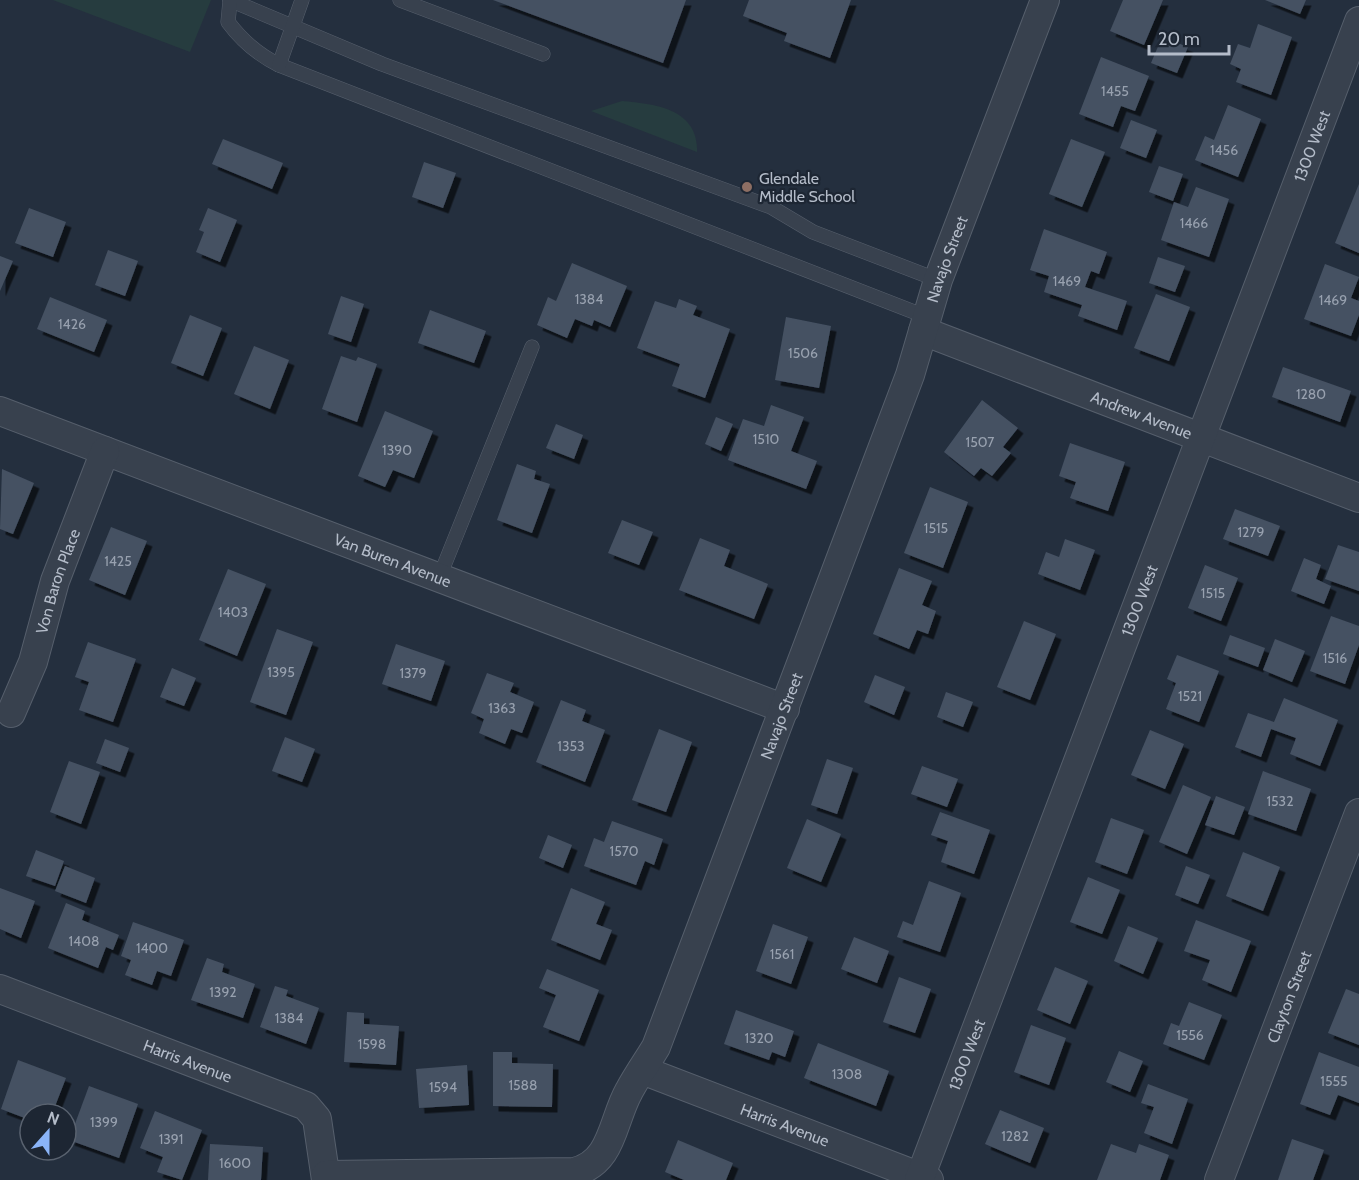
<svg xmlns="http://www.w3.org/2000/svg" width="1359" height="1180" viewBox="0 0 1359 1180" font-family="Cabin,sans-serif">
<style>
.green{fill:#263c3f}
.building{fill:#455162;filter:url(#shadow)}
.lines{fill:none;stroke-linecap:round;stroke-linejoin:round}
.service-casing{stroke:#565f6c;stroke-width:15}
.minor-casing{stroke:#565f6c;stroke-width:30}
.service{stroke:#38414e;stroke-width:14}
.minor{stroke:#38414e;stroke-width:28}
.education-dot{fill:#8d6e63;stroke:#1d2633;stroke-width:2}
.labels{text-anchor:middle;stroke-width:4.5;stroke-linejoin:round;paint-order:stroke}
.number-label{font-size:14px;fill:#98a1af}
.street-label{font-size:16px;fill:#b4bcc9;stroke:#1d2633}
.poi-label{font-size:16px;fill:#b4bcc9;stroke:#1d2633;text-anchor:start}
</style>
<defs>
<filter id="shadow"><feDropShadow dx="5.5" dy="5.5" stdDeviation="0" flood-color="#0009"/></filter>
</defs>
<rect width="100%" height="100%" fill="#242f3e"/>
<g class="green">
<path d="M53 0H211L190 52Z"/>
<path d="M622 101C656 104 698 109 697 152L591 111Z"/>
</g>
<g class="building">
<path d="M493 0H686L663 63Z"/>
<path d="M749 0H851L830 58 784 41 787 33 743 16Z"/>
<path d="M1123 0H1163L1144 45 1110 31Z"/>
<path d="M1265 0H1306L1300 14Z"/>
<path d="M1258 24 1292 37 1271 95 1236 82 1241 69 1230 64 1238 44 1250 48Z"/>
<path d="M1162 37 1188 47 1177 73 1151 63Z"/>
<path d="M1101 57 1149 76 1135 111 1121 106 1113 127 1079 114Z"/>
<path d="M1228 105 1261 119 1238 177 1195 160 1205 136 1214 140Z"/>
<path d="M1131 120 1157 130 1146 158 1120 148Z"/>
<path d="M223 139 283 163 272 189 212 164Z"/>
<path d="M1071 139 1105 152 1082 207 1049 194Z"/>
<path d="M424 162 456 173 443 208 412 197Z"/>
<path d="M1159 166 1183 174 1173 201 1149 192Z"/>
<path d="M1359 184V253L1335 243Z"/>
<path d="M1196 187 1229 199 1209 257 1161 240 1174 202 1188 207Z"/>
<path d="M29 208 66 222 53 257 15 243Z"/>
<path d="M208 208 237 220 220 262 196 252 204 232 199 230Z"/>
<path d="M1044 229 1107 252 1099 274 1091 271 1085 287 1127 301 1117 330 1078 316 1082 305 1044 292 1049 276 1030 270Z"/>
<path d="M108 250 138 261 125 296 95 285Z"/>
<path d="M0 256 13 261 0 291Z"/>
<path d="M1158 257 1185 266 1175 292 1149 283Z"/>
<path d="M572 263 627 286 610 327 594 320 592 326 575 319 567 338 537 325 548 297 556 301Z"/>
<path d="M1325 264 1359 277 1351 298 1359 301V315L1351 336 1304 319Z"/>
<path d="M1156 294 1190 307 1169 361 1134 348Z"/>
<path d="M341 296 364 304 351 342 328 334Z"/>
<path d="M50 297 107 320 94 352 37 329Z"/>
<path d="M679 299 697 306 693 315 730 329 705 398 672 386 680 364 637 348 655 301 676 308Z"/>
<path d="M430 310 486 331 474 363 418 343Z"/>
<path d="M190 315 222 328 203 376 171 363Z"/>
<path d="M786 317 831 326 819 388 775 380Z"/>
<path d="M254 346 289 360 270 409 234 394Z"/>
<path d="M341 356 356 361 358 357 377 364 357 422 322 409Z"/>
<path d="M1283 367 1351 391 1340 422 1272 397Z"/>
<path d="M982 400 1018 428 1003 447 1011 453 992 476 981 468 974 476 944 452Z"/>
<path d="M771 405 804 417 791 451 817 461 806 489 728 460 743 419 764 426Z"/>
<path d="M385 411 433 431 414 478 393 470 385 487 358 476Z"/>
<path d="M716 417 733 424 721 451 705 444Z"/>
<path d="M556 424 583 435 574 459 546 448Z"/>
<path d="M1070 443 1125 462 1108 511 1070 498 1076 482 1059 476Z"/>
<path d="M517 464 536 471 534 479 550 484 532 533 497 520Z"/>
<path d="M2 469 34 483 13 534 0 529Z"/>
<path d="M930 487 968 502 943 568 904 553Z"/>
<path d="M1235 509 1280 526 1268 556 1223 539Z"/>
<path d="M622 520 653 532 639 565 608 553Z"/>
<path d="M111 527 147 541 125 595 89 580Z"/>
<path d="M700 538 730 550 724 566 768 584 754 619 679 590Z"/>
<path d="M1065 539 1095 550 1080 590 1038 574 1046 552 1059 557Z"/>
<path d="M1338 545 1359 552V591L1325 579Z"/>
<path d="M1304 558 1321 565 1316 579 1331 586 1324 604 1291 591Z"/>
<path d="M1205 565 1238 578 1221 621 1188 608Z"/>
<path d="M899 568 932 581 922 605 936 611 928 634 917 630 909 649 873 634Z"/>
<path d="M228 569 266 584 237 656 199 640Z"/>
<path d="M1331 616 1359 626V645L1345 684 1310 671Z"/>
<path d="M1024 621 1056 634 1030 700 997 687Z"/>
<path d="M277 629 313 642 286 715 250 702Z"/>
<path d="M1230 635 1265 648 1258 667 1223 654Z"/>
<path d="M1275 639 1305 651 1292 682 1263 670Z"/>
<path d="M88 642 136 659 113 722 79 710 89 682 75 677Z"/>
<path d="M396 644 445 661 431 701 382 684Z"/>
<path d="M1177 655 1219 671 1199 722 1166 709 1176 683 1167 679Z"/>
<path d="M172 668 196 678 184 706 160 697Z"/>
<path d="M487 673 514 683 510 692 534 702 522 733 511 729 505 744 479 733 484 719 471 713Z"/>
<path d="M875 675 905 687 894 715 864 702Z"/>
<path d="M946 692 973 702 963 727 937 717Z"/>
<path d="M1284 698 1338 720 1320 766 1290 754 1296 738 1271 729 1261 757 1235 747 1248 713 1274 722Z"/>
<path d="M561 700 586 710 582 721 605 730 585 782 536 762Z"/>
<path d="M659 729 692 742 666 812 632 800Z"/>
<path d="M1150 730 1184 744 1165 789 1131 775Z"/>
<path d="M285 737 315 749 302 782 272 771Z"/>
<path d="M105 739 129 748 120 772 96 763Z"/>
<path d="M827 759 853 768 837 814 811 805Z"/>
<path d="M69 761 100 772 81 824 50 812Z"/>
<path d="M922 766 958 779 947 807 911 794Z"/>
<path d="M1263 771 1311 789 1296 831 1248 814Z"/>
<path d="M1183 785 1211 797 1187 854 1159 842Z"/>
<path d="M1216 796 1245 807 1234 835 1205 825Z"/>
<path d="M940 812 990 830 974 874 941 862 948 841 931 835Z"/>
<path d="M1111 818 1144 830 1127 874 1095 862Z"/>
<path d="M807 819 841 834 821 882 787 868Z"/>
<path d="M612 821 663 839 654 865 645 861 636 885 584 866 594 838 604 842Z"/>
<path d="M548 835 572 845 563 868 539 858Z"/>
<path d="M36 850 64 861 55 886 26 876Z"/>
<path d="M1243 852 1280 867 1263 911 1226 896Z"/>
<path d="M65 866 95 878 86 903 55 891Z"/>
<path d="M1186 866 1210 875 1198 904 1175 895Z"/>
<path d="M1088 877 1120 890 1102 934 1070 922Z"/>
<path d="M929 881 961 893 940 952 897 937 903 921 913 925Z"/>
<path d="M0 888 35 901 21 938 0 929Z"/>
<path d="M571 888 605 902 596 924 612 930 600 960 551 940Z"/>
<path d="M66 903 85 911 82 920 119 935 113 950 106 947 98 968 48 948Z"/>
<path d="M1196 920 1251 941 1231 992 1202 980 1210 960 1184 951Z"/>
<path d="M133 922 184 940 171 976 157 971 152 985 125 975 131 960 121 956Z"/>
<path d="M773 924 808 937 791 984 756 971Z"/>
<path d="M1128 926 1158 938 1143 974 1114 961Z"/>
<path d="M854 937 889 951 877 983 841 969Z"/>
<path d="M207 958 224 964 222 972 255 984 243 1018 191 1000Z"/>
<path d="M1055 967 1088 981 1070 1024 1037 1010Z"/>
<path d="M547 969 599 990 579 1041 543 1027 556 995 539 988Z"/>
<path d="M899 977 931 989 915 1033 883 1022Z"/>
<path d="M275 986 288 990 286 996 319 1008 306 1044 260 1027Z"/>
<path d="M1346 989 1359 994V1045L1328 1033Z"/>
<path d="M1189 1002 1222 1015 1204 1060 1163 1044 1171 1023 1179 1026Z"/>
<path d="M736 1010 794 1031 785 1057 772 1052 769 1060 724 1044Z"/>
<path d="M347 1012 364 1013V1024L399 1026 396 1065 344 1062Z"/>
<path d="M1031 1025 1066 1038 1049 1085 1014 1072Z"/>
<path d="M818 1043 889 1071 876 1106 804 1078Z"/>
<path d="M1119 1051 1143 1061 1130 1092 1106 1082Z"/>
<path d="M493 1052H512V1063L553 1064 552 1107 493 1106Z"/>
<path d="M1319 1052 1359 1067V1103L1338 1095 1330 1115 1300 1104Z"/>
<path d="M18 1060 66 1078 52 1114H30V1120L1 1109Z"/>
<path d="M467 1065 469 1105 419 1108 416 1069Z"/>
<path d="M1148 1084 1188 1099 1172 1144 1144 1133 1154 1107 1141 1103Z"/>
<path d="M89 1086 138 1104 119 1158 69 1140Z"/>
<path d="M1000 1110 1044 1128 1030 1163 985 1144Z"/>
<path d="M155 1111 202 1130 182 1180 157 1172 163 1157 140 1148Z"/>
<path d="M1292 1139 1324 1150 1313 1180H1278Z"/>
<path d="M678 1140 733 1163 726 1180H684L665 1172Z"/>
<path d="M210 1144 263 1147 261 1180H208Z"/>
<path d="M1111 1144 1136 1153 1139 1144 1169 1155 1160 1180H1097Z"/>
</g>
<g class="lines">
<g class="service-casing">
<g id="service">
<path d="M230 0 382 64 771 207 813 232 938 280"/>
<path d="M400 0 543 54"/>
<path d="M230 1 228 22C242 41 257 54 279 65L927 317"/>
<path d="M279 65 302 0"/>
<path d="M439 578 532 347"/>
</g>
</g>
<g class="minor-casing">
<g id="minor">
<path id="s1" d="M923 331 1359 498"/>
<path id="s2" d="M0 411 785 709"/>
<path id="s3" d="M11 713 33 662 55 581 105 451"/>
<path id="s4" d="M0 989 306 1106 317 1119 326 1180"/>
<path id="s5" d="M642 1070 929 1180"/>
<path id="s6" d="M326 1175 574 1172C613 1163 612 1121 629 1091 637 1076 647 1062 656 1047L910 375 938 280 1045 0"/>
<path id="s7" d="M919 1180 1359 21"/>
<path id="s8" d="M1219 1180 1359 813"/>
</g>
</g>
<use href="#service" class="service"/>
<use href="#minor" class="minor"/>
</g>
<circle class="education-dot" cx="747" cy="187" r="6"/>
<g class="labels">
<g class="number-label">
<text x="1115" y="96">1455</text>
<text x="1224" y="155">1456</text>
<text x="1194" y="228">1466</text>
<text x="1067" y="286">1469</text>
<text x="589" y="304">1384</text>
<text x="1333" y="305">1469</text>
<text x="72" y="329">1426</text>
<text x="803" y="358">1506</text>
<text x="1311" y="399">1280</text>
<text x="766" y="444">1510</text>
<text x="980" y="447">1507</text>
<text x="397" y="455">1390</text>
<text x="936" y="533">1515</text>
<text x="1251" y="537">1279</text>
<text x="118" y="566">1425</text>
<text x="1213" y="598">1515</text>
<text x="233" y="617">1403</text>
<text x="1335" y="663">1516</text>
<text x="281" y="677">1395</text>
<text x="413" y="678">1379</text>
<text x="1190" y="701">1521</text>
<text x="502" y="713">1363</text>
<text x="571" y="751">1353</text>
<text x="1280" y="806">1532</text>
<text x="624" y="856">1570</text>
<text x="84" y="946">1408</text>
<text x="152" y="953">1400</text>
<text x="782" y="959">1561</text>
<text x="223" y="997">1392</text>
<text x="289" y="1023">1384</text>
<text x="1190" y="1040">1556</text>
<text x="759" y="1043">1320</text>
<text x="372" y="1049">1598</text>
<text x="847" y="1079">1308</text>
<text x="1334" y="1086">1555</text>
<text x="523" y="1090">1588</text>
<text x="443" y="1092">1594</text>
<text x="104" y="1127">1399</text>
<text x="1015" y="1141">1282</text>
<text x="171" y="1144">1391</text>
<text x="235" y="1168">1600</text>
</g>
<g class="street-label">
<text dy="6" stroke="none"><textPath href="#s7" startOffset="1106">1300 West</textPath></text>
<text dy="6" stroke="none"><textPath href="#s6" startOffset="1242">Navajo Street</textPath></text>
<text dy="6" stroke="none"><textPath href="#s1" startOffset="234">Andrew Avenue</textPath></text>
<text dy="6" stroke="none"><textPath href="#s2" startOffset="420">Van Buren Avenue</textPath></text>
<text dy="6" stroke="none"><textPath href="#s3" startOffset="140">Von Baron Place</textPath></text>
<text dy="6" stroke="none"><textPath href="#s7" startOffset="620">1300 West</textPath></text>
<text dy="6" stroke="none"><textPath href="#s6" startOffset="756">Navajo Street</textPath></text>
<text dy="6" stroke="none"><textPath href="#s8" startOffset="196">Clayton Street</textPath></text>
<text dy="6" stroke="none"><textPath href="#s7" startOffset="134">1300 West</textPath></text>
<text dy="6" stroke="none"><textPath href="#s4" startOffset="201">Harris Avenue</textPath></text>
<text dy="6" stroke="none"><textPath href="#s5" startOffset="153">Harris Avenue</textPath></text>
</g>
<g class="poi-label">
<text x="759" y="184">Glendale<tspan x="759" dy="18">Middle School</tspan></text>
</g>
</g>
<g transform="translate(48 1132) rotate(21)"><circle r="28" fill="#1d2633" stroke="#59626f" stroke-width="1.5"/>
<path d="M0-4.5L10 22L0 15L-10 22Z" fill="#8ab4f8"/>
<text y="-9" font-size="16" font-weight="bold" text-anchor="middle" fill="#b4bcc9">N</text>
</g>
<path d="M1149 45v9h80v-9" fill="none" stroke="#b4bcc9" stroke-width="3"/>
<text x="1158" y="45" font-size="18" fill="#b4bcc9" stroke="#1d2633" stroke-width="4.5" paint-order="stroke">20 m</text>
</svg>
